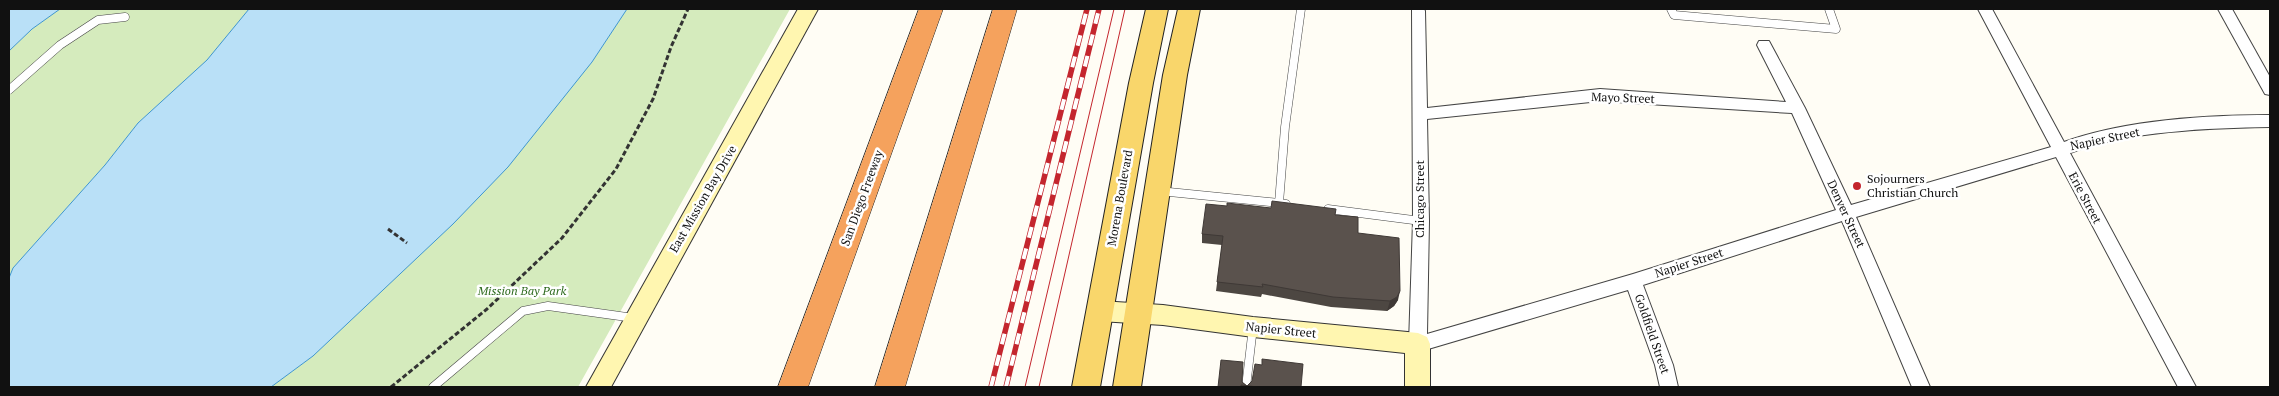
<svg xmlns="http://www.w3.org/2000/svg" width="2279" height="396" viewBox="0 0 2279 396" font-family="'PT Serif',serif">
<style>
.green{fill:#d5ebbd}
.water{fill:#b9e0f7;stroke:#3f96cf}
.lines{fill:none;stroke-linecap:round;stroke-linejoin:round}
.lane-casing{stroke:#444;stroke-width:9}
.street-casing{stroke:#444;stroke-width:2}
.secondary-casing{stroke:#333;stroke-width:2}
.primary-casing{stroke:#222;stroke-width:2}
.highway-casing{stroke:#222;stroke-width:1}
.path{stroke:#333;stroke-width:3;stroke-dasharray:5 2.5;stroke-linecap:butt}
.lane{stroke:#fff;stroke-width:8}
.street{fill:#fff;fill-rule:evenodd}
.secondary{fill:#fff6b0;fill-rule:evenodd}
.primary{fill:#f9d66b;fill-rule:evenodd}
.highway{fill:#f5a25d;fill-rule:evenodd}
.tram{stroke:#c4262e;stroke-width:1}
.rail-casing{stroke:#c4262e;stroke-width:5.5}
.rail{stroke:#fff;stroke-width:4;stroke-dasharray:11;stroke-linecap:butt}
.wall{fill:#4d4742}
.shaded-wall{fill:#3f3936}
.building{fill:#5a524d;stroke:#3f3936}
.poi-dot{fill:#c4262e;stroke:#fff;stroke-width:2}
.labels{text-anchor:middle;stroke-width:5;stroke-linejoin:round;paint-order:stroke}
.street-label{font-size:12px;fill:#111;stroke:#fff}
.poi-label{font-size:12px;fill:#111;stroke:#fff;text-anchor:start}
.park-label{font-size:12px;font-style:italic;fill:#2f6b1f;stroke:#fff}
</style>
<rect width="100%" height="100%" fill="#fffdf5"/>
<g class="green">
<path d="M60 9H249L208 60 138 123 105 165 13 268 9 278V51L32 29Z"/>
<path d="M627 9H790L578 387H271L313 356 592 62Z"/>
</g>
<g class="water">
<path d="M9 9H60L32 29 9 51Z"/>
<path d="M249 9H627L592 62 508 167 453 224 313 356 271 387H9V278L13 268 105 165 138 123 207 60Z"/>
</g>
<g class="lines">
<g class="lane-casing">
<g id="lane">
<path d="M1671 9 1674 15 1836 29 1829 9"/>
<path d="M9 90 60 45 98 20 125 17"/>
<path d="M1159 191 1279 203"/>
<path d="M1286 204 1279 203 1285 127 1301 9"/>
<path d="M1328 209 1421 221"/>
<path d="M433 387 523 311 548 306 634 318"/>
<path d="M1246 387 1253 327"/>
</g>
</g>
<g class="street-casing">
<g id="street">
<path d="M1412 9H1424L1425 11 1427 108 1600 89 1786 102 1757 45 1759 41H1769L1805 108 1851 205 2051 147 1978 9H1992L2064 142C2125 120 2206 115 2270 115V127C2207 128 2130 131 2070 153L2196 387H2178L2056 157 1856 217 1930 387H1912L1842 221 1643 285 1673 365 1678 387H1660L1655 365 1628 290 1418 352 1412 349 1409 344 1413 221ZM1600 101 1792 113 1836 210 1633 274 1427 334 1429 221 1427 119Z"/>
<path d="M2218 9H2232L2270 77V95L2265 94Z"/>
</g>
</g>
<g class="secondary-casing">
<g id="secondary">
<path d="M798 9H818L611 387H586Z"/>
<path d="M1100 301 1163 305 1253 317 1418 333 1427 337 1430 344V387H1405V353L1253 337 1163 325 1100 321 1091 318 1088 311 1091 304Z"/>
</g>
</g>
<g class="primary-casing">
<g id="primary">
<path d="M1146 9H1168L1153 83 1100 387H1072L1129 83Z"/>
<path d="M1178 9H1200L1187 75 1141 387H1113L1163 75Z"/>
</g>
</g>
<g class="highway-casing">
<g id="highway">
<path d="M919 9H943L808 387H778Z"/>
<path d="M993 9H1017L905 387H875Z"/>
</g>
</g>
<g class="path">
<path d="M388 229 407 243"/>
<path d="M391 387 487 309 562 238 616 169 653 99 671 47 688 9"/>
</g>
<use href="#lane" class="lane"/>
<use href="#street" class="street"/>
<use href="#secondary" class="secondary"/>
<use href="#primary" class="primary"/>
<use href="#highway" class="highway"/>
<g class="tram">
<path d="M1025 387 1114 9"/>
<path d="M1039 387 1125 9"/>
</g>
<g class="rail-casing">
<g id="rail">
<path d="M991 387 1087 9"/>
<path d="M1006 387 1099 9"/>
</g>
</g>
<use href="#rail" class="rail"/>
</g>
<g class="wall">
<path d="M1227 206 1271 208 1335 215 1358 233 1398 300 1394 306 1387 311 1331 307 1262 294 1261 297 1216 291 1222 245 1202 243V234Z"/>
<path d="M1252 381 1301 387H1218L1242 382 1247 386Z"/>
</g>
<path class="shaded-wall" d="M1400 291 1398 300 1394 306 1387 311 1390 301Z"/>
<g class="building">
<path d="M1272 201 1336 209 1335 215 1358 217V233L1399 238 1400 291 1397 297 1390 301 1333 297 1262 284 1263 287 1217 282 1223 236 1202 234 1206 204 1227 206V203L1271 208Z"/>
<path d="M1262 359 1303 364 1301 387H1258L1241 385V387H1218L1221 360 1243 362 1242 382 1247 386 1252 381 1255 364 1262 365Z"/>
</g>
<circle class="poi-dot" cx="1857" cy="186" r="5"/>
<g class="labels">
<g class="street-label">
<text transform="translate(1623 98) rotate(2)" y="4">Mayo Street</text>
<text transform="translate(2105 139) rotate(-12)" y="4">Napier Street</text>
<text transform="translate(862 198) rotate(-70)" y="4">San Diego Freeway</text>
<text transform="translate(1120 198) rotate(-80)" y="4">Morena Boulevard</text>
<text transform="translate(2085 198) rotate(62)" y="4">Erie Street</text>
<text transform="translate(703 199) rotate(-60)" y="4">East Mission Bay Drive</text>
<text transform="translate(1420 199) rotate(-90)" y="4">Chicago Street</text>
<text transform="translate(1846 214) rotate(65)" y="4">Denver Street</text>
<text transform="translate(1689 263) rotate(-18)" y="4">Napier Street</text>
<text transform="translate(1281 330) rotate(6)" y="4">Napier Street</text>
<text transform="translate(1652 334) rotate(71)" y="4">Goldfield Street</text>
</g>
<g class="poi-label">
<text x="1867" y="183">Sojourners<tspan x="1867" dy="14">Christian Church</tspan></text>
</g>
<g class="park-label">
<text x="522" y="295">Mission Bay Park</text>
</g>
</g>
<rect width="2279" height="396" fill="none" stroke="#111111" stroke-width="20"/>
</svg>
